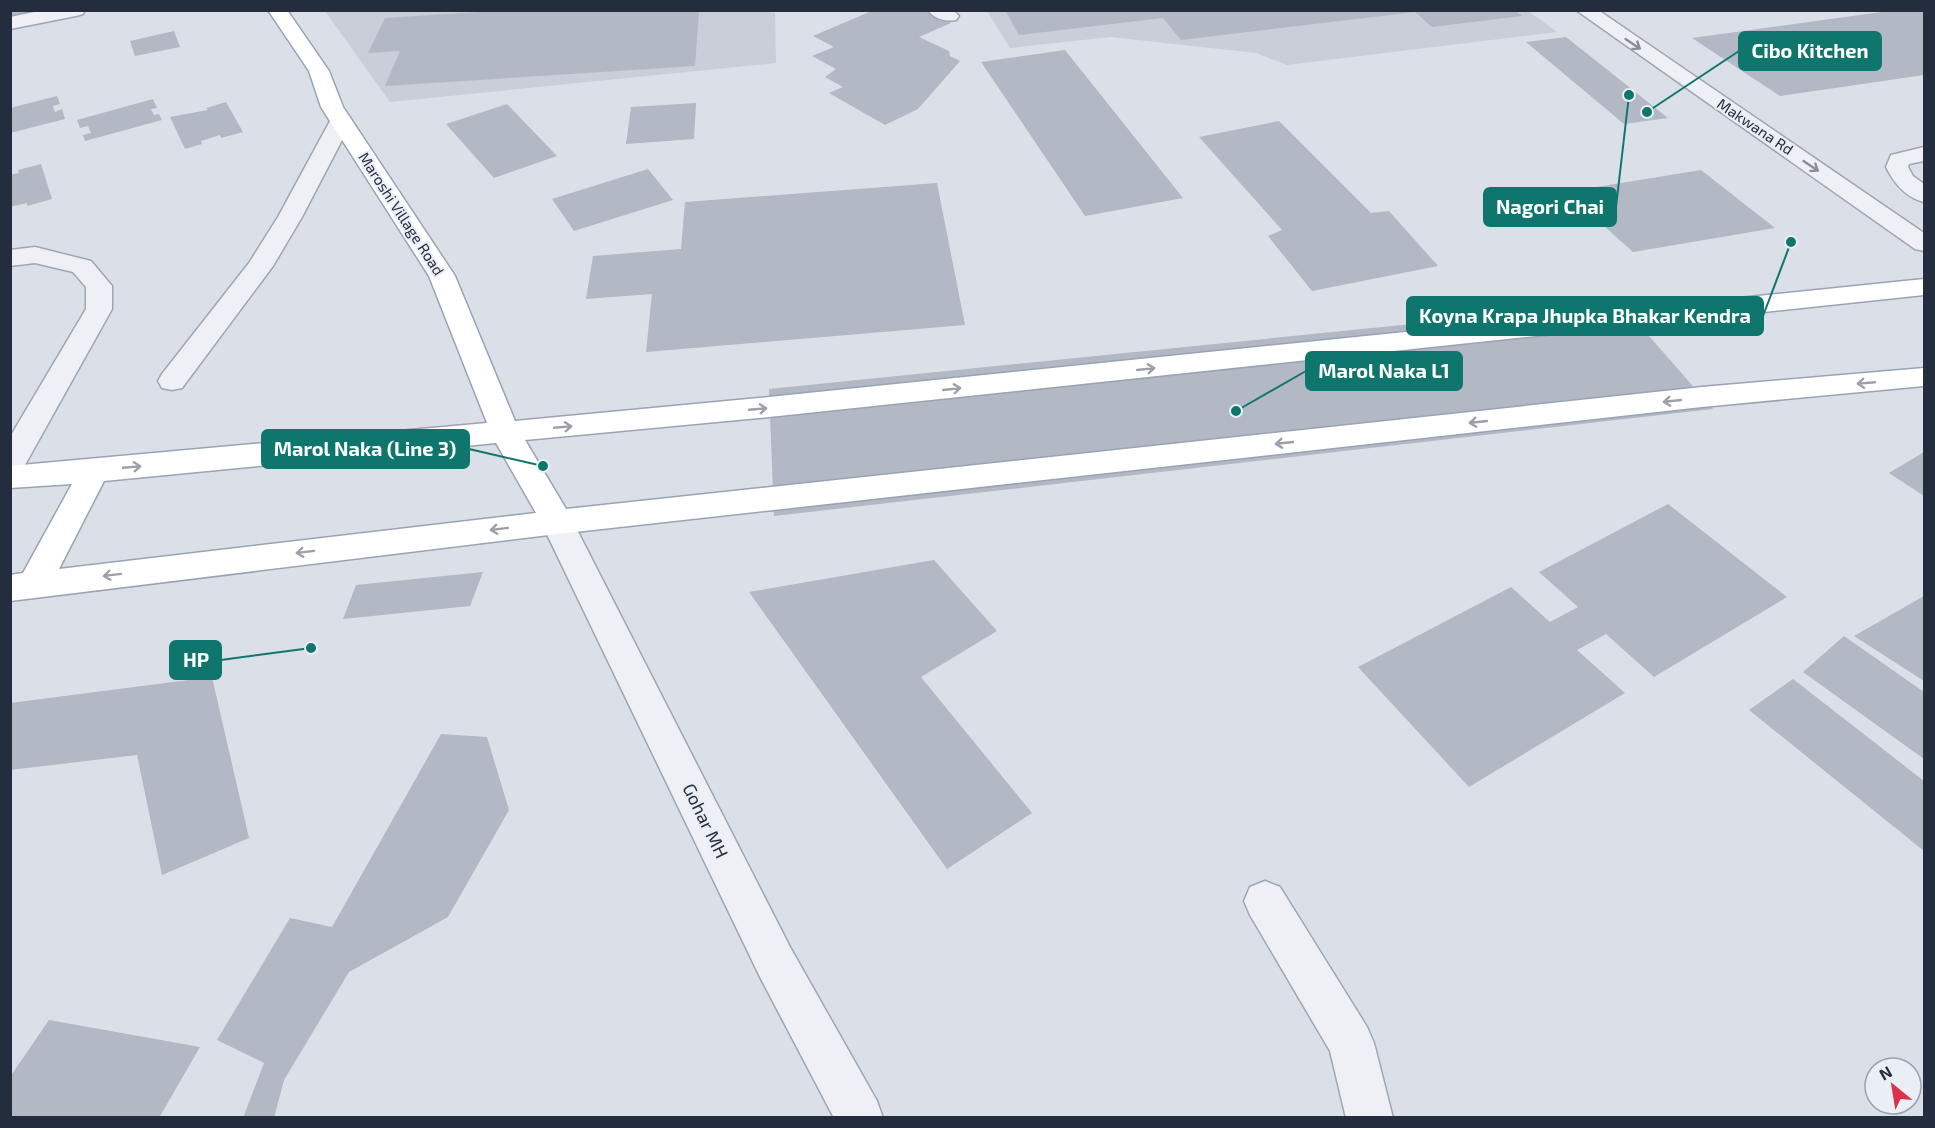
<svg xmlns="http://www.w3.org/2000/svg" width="1935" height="1128" viewBox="0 0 1935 1128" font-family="'Exo 2',sans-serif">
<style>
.built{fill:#c9ced9}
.building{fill:#b2b8c4}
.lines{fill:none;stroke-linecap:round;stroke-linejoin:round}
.minor-casing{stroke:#a0a6b1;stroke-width:3}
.major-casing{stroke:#99a3b4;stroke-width:3}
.minor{fill:#eef0f5;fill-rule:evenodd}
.major{fill:#fff;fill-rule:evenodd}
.oneway{stroke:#898e9a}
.oneway2{stroke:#9ca0a8}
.labels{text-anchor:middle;stroke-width:4.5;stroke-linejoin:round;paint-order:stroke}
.far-street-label{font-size:15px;fill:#242d3e;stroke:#eaeef5}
.street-label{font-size:18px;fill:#242d3e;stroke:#eaeef5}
.leader{fill:none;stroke:#0f766e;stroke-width:2}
.callout-dot{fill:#0f766e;stroke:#eaeef5;stroke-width:2}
.callout{fill:#0f766e;stroke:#0f766e;stroke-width:2}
.callout-label{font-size:20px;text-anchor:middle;font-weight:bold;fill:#fff}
</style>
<rect width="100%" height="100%" fill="#dbdfe7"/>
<g class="built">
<path d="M1527 10 1557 32 1287 65 1256 53 1111 37 1010 48 987 11Z"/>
<path d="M325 11H762L775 13 776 63 390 102Z"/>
</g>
<g class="building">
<path d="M10 10H48L10 17Z"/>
<path d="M510 10H699L695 66 385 86 400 51 368 53 385 18Z"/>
<path d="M874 10H924L951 23 919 37 949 51 950 56 960 61 918 109 885 125 829 93 843 87 825 77 836 69 812 56 834 47 813 36Z"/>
<path d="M1005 10H1515L1522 16 1432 27 1415 12 1181 40 1163 18 1019 35Z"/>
<path d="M1896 10H1924V75L1780 96 1692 38Z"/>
<path d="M174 31 180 47 135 56 130 41Z"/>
<path d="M1566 37 1668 118 1624 124 1526 42Z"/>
<path d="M1065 50 1183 198 1085 216 981 62Z"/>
<path d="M57 96 60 104 53 106 55 112 62 109 65 119 10 133V108Z"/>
<path d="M153 99 157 108 151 109 154 115 159 114 162 120 85 141 83 135 91 133 88 126 80 128 77 120Z"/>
<path d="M226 102 243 132 221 138 220 135 201 141 202 144 185 149 170 117 208 110 206 108Z"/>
<path d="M696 103 694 139 626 144 631 107Z"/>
<path d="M507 104 557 156 494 178 446 124Z"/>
<path d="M1279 121 1371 213 1389 211 1438 266 1312 291 1268 236 1282 230 1199 137Z"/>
<path d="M41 164 52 199 27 206V203L10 207V175L19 173 18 170Z"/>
<path d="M648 169 673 200 574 231 552 199Z"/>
<path d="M1701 170 1775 228 1633 252 1566 192Z"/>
<path d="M937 183 965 325 646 352 652 294 586 299 593 256 681 249 685 202Z"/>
<path d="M1620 303 1713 409 774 516 769 389Z"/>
<path d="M1924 452V496L1889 473Z"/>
<path d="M1668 504 1787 597 1654 677 1606 634 1577 650 1625 693 1469 787 1358 667 1511 587 1550 622 1578 607 1539 572Z"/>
<path d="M934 560 997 631 921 677 1032 813 947 869 749 592Z"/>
<path d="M483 572 470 606 343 619 356 585Z"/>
<path d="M1924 596V681L1854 636Z"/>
<path d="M1844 636 1924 692V759L1803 672Z"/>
<path d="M212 677 249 838 162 875 137 755 10 770V703Z"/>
<path d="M1793 679 1924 781V851L1749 710Z"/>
<path d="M441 734 487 737 509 810 448 917 349 972 284 1080 274 1118H243L264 1063 217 1040 290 918 332 927Z"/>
<path d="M49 1020 200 1047 159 1118 10 1116V1077Z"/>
</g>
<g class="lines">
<g class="minor-casing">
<g id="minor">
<path d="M44 10H85L83 14 76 16 10 29V17Z"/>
<path d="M928 10H953L959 16 956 20C946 22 934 19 928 10Z"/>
<path d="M1576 10H1598L1924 233V251L1915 249Z"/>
<path d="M341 114 349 116 352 121 302 217 273 266 182 388 172 390 162 388 158 381 162 374 249 263 278 217 330 121 333 116Z"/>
<path d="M1924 147V161L1909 164 1908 167 1913 176 1924 184V202C1905 197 1894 183 1886 167L1891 155Z"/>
<path d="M35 247 91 261 112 286V309L21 472 10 475V437L86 309V287L73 272 35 263 10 266V250Z"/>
<path d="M557 510 568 514 573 522 790 947 877 1101 883 1118H834L760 977 541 522 546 514Z"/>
<path d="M1265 881 1280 887 1367 1027 1374 1043 1393 1118H1346L1330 1051 1250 915 1244 901 1250 887Z"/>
</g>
</g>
<g class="major-casing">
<path id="major" d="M268 10H287L329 71 343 107 455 276 515 421 769 397 1924 279V295L769 417 525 440 566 509 1702 387 1924 368V386L1702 407 557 534 10 601V575L23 573 72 484 10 488V466L487 423 429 276 321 107 309 71ZM496 443 536 513 59 569 104 481Z"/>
</g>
<use href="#minor" class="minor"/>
<use href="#major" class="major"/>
</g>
<defs><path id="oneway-shaft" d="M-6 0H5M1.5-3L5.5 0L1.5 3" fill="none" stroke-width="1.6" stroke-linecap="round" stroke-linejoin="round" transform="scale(1.5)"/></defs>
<g class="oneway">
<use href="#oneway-shaft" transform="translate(1633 44) rotate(34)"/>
<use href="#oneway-shaft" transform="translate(1811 166) rotate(34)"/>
</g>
<g class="oneway2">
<use href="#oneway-shaft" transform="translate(1146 369) rotate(-6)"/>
<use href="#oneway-shaft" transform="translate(1866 383) rotate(175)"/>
<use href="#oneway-shaft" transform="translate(952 389) rotate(-6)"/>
<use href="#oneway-shaft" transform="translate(1672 401) rotate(174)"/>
<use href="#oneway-shaft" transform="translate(758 409) rotate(-5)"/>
<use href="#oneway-shaft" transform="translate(1478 422) rotate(174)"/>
<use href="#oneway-shaft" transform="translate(563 427) rotate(-5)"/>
<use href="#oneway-shaft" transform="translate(1284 443) rotate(174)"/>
<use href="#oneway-shaft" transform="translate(132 467) rotate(-5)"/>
<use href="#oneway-shaft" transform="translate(499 529) rotate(173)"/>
<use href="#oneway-shaft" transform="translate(305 552) rotate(173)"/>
<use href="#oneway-shaft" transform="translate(112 575) rotate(173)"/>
</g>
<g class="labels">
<g class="far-street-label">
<text transform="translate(1755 127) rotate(34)" y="5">Makwana Rd</text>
<text transform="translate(401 214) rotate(57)" y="5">Maroshi Village Road</text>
</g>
<g class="street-label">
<text transform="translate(705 821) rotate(64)" y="6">Gohar MH</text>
</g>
</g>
<path class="leader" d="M1647 112L1739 51M1629 95L1616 207M1791 242L1763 316M1236 411L1306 371M543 466L469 449M311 648L221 660"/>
<g class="callout-dot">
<circle cx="1647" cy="112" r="6"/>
<circle cx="1629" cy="95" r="6"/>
<circle cx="1791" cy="242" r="6"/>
<circle cx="1236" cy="411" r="6"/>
<circle cx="543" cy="466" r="6"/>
<circle cx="311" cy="648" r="6"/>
</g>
<g class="callout">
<rect x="1739" y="32" width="142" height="38" rx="6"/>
<rect x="1484" y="188" width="132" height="38" rx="6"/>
<rect x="1407" y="297" width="356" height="38" rx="6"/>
<rect x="1306" y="352" width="156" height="38" rx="6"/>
<rect x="262" y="430" width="207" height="38" rx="6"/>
<rect x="170" y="641" width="51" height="38" rx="6"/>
</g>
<g class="callout-label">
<text x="1810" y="58">Cibo Kitchen</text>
<text x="1550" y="214">Nagori Chai</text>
<text x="1585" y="323">Koyna Krapa Jhupka Bhakar Kendra</text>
<text x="1384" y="378">Marol Naka L1</text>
<text x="365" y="456">Marol Naka (Line 3)</text>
<text x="196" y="667">HP</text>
</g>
<rect width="1935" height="1128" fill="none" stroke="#242d3e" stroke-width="24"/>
<g transform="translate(1893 1086) rotate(330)"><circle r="28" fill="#eaeef5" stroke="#9ba1ac" stroke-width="1.5"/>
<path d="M0-4.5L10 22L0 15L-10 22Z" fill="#da3248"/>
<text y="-9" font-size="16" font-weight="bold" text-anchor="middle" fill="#242d3e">N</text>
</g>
</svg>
